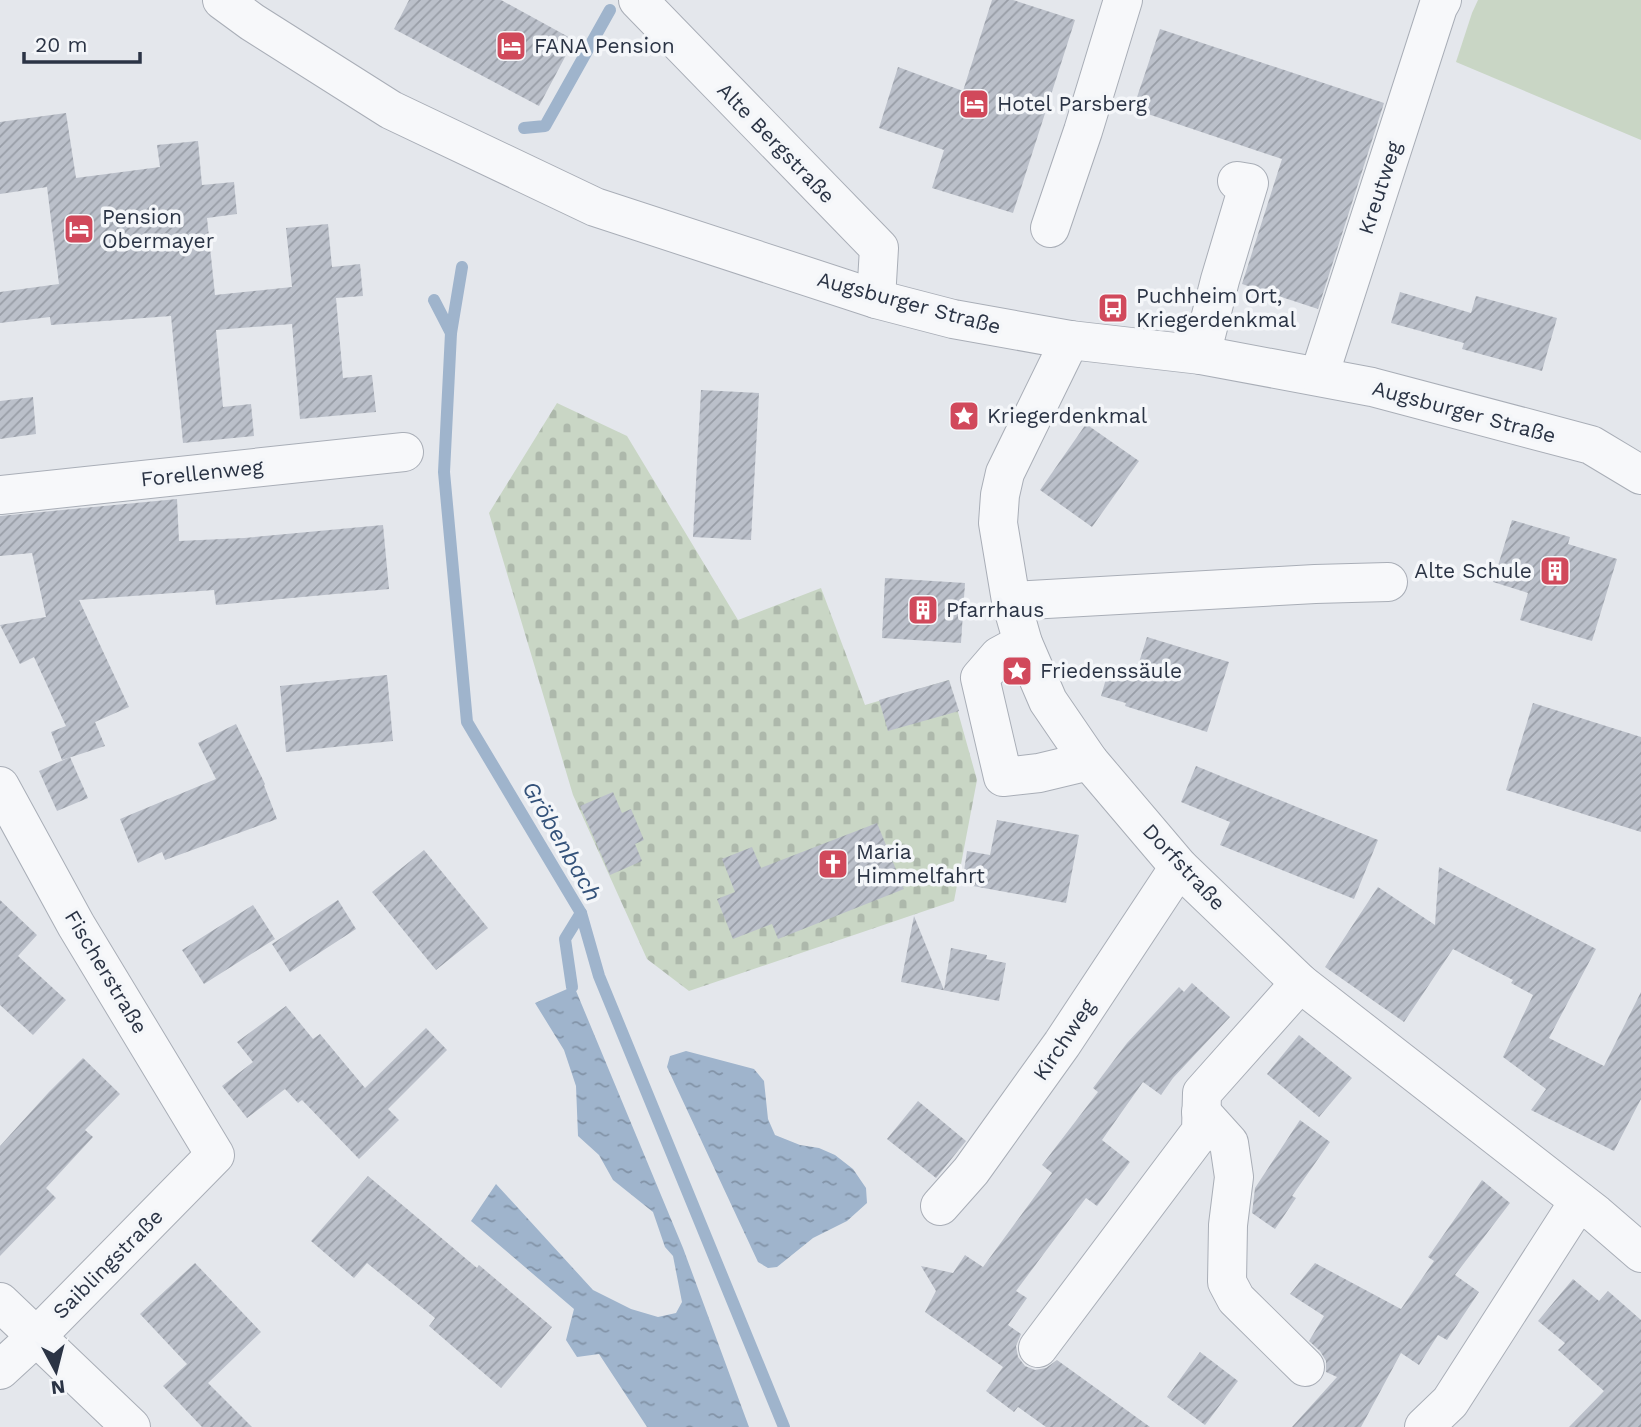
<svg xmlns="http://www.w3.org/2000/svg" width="1641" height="1427" viewBox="0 0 1641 1427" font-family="'Work Sans',sans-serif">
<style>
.grass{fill:#c9d6c5}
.cemetery{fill:url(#cemetery-stones)}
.water{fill:url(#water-ripples)}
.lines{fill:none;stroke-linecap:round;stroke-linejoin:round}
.stream{stroke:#9fb4cc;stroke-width:12}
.building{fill:url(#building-hatch)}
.minor-casing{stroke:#a9aeb7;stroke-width:40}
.minor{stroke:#f7f8fa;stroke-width:38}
.labels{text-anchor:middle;stroke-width:7;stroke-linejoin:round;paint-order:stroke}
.poi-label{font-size:21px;fill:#2b3445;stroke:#f4f6f9;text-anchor:start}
.street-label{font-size:21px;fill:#2b3445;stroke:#f4f6f9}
.water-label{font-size:23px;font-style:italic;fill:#34527a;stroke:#f4f6f9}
</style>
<defs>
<pattern id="cemetery-stones" width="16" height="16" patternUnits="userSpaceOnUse" patternTransform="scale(1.75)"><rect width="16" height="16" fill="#c9d6c5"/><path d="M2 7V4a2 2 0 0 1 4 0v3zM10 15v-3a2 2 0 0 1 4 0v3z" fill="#adb8ab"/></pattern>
<pattern id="water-ripples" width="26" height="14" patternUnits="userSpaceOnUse" patternTransform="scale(1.75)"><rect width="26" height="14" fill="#9fb4cc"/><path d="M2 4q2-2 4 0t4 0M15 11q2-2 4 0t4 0" fill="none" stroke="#8293a7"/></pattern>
<pattern id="building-hatch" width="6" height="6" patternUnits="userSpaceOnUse" patternTransform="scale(1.75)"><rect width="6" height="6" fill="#bbc0ca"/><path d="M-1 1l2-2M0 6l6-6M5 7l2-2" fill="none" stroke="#989da6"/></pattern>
</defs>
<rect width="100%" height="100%" fill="#e4e7ec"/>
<path class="grass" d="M1478 0H1641V140L1456 62 1472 13Z"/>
<path class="cemetery" d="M557 403 627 436 738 620 821 588 865 705 949 680 977 780 954 901 689 991 647 959 573 795 489 513Z"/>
<g class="water">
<path d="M574 986 683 1248 749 1427H647L599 1354 577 1357 566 1340 574 1309 471 1221 496 1184 593 1290 631 1309 658 1317 676 1313 682 1302 673 1256 665 1247 653 1212 613 1180 599 1155 578 1136 576 1086 564 1050 535 1003Z"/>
<path d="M686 1051 754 1069 764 1081 768 1119 775 1135 800 1145 819 1148 835 1155 853 1169 866 1188 867 1203 847 1221 813 1238 777 1267 768 1268 758 1262 667 1067 670 1056Z"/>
</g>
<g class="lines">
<g class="stream">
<path d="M524 128 545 126 610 10"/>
<path d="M462 267 451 333 444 472 467 722 581 913 599 976 784 1427"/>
<path d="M434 300 451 333"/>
<path d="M572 987 565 939 581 913"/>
</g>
</g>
<g class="building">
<path d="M409 0H501L574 40 539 106 394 29Z"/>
<path d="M992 0H1013L1075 20 1013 213 932 188 944 150 879 128 898 67 963 91Z"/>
<path d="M1160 29 1384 103 1318 309 1242 284 1282 159 1133 109Z"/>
<path d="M66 113 76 178 160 167 157 145 198 141 202 185 234 182 237 214 207 218 215 295 292 287 286 228 328 224 332 267 360 264 363 296 336 298 343 378 372 375 376 412 300 419 292 324 216 330 223 407 251 404 254 436 183 443 171 316 51 325 50 317 0 323V292L59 284 47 187 0 194V122Z"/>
<path d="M1400 292 1471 313 1476 296 1557 318 1542 371 1462 349 1464 343 1391 323Z"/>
<path d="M701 390 759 393 751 540 693 537Z"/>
<path d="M33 397 36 434 0 439V401Z"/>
<path d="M1086 424 1139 461 1092 527 1040 490Z"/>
<path d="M177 499 179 541 244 538 383 525 389 589 216 605 214 590 79 600 129 707 95 722 105 746 62 760 51 732 66 726 34 657 20 664 0 625 46 617 32 553 0 556V516Z"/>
<path d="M1512 520 1570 537 1568 544 1617 559 1592 641 1520 620 1528 593 1493 582Z"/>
<path d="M885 578 965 583 961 643 882 638Z"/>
<path d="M1147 637 1229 662 1207 732 1125 706 1126 703 1101 696 1110 665 1136 672Z"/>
<path d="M387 675 393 741 286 752 280 686Z"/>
<path d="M949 680 959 711 888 731 879 700Z"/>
<path d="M1533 703 1641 737V832L1506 790Z"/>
<path d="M236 724 265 784 264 785 277 819 165 860 162 852 138 863 120 819 216 779 198 743Z"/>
<path d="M70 757 88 798 57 811 39 771Z"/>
<path d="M1196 766 1378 840 1354 899 1220 845 1230 822 1181 802Z"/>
<path d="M613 792 622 813 631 809 644 840 635 844 642 861 610 875 580 806Z"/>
<path d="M997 820 1079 835 1066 903 962 884 967 851 990 855Z"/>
<path d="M877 823 904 889 778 939 772 924 733 939 717 899 735 892 722 859 752 847 761 868Z"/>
<path d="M424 850 488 928 436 970 372 892Z"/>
<path d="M1439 867 1596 949 1549 1038 1604 1066 1641 992V1099L1614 1151 1531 1110 1546 1089 1503 1057 1533 995 1511 983 1513 980 1453 949 1404 1022 1325 967 1378 887 1435 925Z"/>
<path d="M0 900 37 935 18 956 66 1000 33 1035 0 1005Z"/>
<path d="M338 900 356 929 290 972 272 944Z"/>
<path d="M253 905 275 939 204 984 182 950Z"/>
<path d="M914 916 944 990 951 948 987 955 986 959 1006 963 999 1001 901 982Z"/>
<path d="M1192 983 1230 1017 1173 1078 1161 1095 1143 1082 1102 1140 1130 1162 1097 1206 1086 1198 1060 1232 1016 1291 1027 1298 1008 1325 1021 1334 1016 1346 1018 1357 1025 1366 1035 1370 1046 1368 1057 1360 1150 1427H1046L1018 1407 1014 1412 986 1391 1003 1367 925 1312 936 1291 921 1266 953 1273 965 1255 983 1267 1052 1173 1042 1165 1098 1092 1093 1088 1127 1043 1179 987 1184 992Z"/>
<path d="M286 1006 313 1039 320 1034 365 1088 426 1028 447 1050 388 1109 399 1120 359 1159 302 1100 298 1103 285 1089 247 1118 222 1086 253 1062 237 1042Z"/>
<path d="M1299 1035 1352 1078 1319 1117 1267 1074Z"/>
<path d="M83 1058 120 1094 85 1130 93 1137 46 1188 56 1198 0 1256V1146L49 1092Z"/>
<path d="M918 1101 966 1141 936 1178 887 1139Z"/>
<path d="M1300 1120 1330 1142 1292 1196 1296 1198 1275 1229 1252 1213 1255 1188Z"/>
<path d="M368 1176 477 1268 479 1265 552 1327 501 1388 429 1326 435 1318 367 1263 354 1278 311 1241Z"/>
<path d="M1482 1180 1510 1203 1455 1275 1479 1292 1447 1340 1438 1335 1419 1365 1401 1353 1361 1427H1292L1337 1377 1326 1372V1361L1320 1351 1309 1341 1324 1316 1290 1294 1315 1263 1401 1309 1434 1261 1428 1257Z"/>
<path d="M195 1263 261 1332 208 1383 252 1427H202L163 1386 187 1364 140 1314Z"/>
<path d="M1573 1279 1599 1301 1608 1291 1641 1320V1427H1569L1604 1391 1558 1350 1565 1343 1538 1321Z"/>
<path d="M1200 1352 1238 1381 1205 1425 1167 1397Z"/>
</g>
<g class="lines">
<g class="minor-casing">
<g id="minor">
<path d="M222 0 252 22 391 110 595 207 876 299 953 319 1070 340 1201 355 1372 387 1591 445 1641 475"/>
<path d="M638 0 879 248 876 299"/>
<path d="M1050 228 1083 131 1123 0"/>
<path d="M1070 340 1005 473 1000 495 998 523 1011 601 1023 643 1048 701 1089 761 1179 867 1300 983 1596 1214 1641 1253"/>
<path d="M1201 355 1220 280 1249 183 1237 181"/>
<path d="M1319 376 1438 7 1442 0"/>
<path d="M0 495 404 452"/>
<path d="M1011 601 1315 584 1388 582"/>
<path d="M1023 643 999 656 980 678 1003 777 1039 773 1089 761"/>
<path d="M0 786 76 925 215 1155 37 1336 0 1370"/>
<path d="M1201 1112 1229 1143 1234 1177 1228 1225 1227 1282 1236 1299 1305 1367"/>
<path d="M940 1206 971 1171 1062 1044 1179 867"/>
<path d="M0 1302 131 1427"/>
<path d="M1038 1348 1201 1131 1202 1093 1300 983"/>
<path d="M1424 1427 1450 1402 1579 1201"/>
</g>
</g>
<use href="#minor" class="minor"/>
</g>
<defs>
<g id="hotel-square" transform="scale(1.575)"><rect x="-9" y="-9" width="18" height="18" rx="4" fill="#d1495b" stroke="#f4f6f9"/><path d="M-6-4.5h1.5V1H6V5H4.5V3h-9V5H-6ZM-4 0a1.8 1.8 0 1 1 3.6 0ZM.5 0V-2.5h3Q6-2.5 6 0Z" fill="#fff"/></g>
<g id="bus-square" transform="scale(1.575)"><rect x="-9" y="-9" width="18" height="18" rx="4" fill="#d1495b" stroke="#f4f6f9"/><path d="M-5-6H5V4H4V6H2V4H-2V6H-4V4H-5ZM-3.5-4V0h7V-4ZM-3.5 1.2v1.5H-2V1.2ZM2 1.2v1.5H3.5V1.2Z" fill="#fff"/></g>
<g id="sight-square" transform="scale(1.575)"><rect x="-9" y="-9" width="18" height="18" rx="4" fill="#d1495b" stroke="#f4f6f9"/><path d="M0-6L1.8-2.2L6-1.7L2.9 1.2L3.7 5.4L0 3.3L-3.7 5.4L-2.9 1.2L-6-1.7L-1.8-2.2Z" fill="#fff"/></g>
<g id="building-square" transform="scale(1.575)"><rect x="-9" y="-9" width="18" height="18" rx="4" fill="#d1495b" stroke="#f4f6f9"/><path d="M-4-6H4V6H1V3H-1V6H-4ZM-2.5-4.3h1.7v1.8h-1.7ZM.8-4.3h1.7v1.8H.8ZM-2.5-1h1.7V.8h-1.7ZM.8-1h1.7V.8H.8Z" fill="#fff"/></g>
<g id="church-square" transform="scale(1.575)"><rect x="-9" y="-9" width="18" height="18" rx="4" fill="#d1495b" stroke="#f4f6f9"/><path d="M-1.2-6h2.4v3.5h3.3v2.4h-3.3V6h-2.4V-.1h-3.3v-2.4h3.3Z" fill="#fff"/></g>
</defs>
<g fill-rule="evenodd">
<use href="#hotel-square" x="511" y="46"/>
<use href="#hotel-square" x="974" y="104"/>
<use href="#hotel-square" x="79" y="229"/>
<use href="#bus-square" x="1113" y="308"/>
<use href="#sight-square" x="964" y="416"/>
<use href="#building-square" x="1555" y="571"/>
<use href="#building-square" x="923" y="610"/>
<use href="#sight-square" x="1017" y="671"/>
<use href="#church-square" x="833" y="864"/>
</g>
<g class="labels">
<g class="poi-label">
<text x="534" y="53">FANA Pension</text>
<text x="997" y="111">Hotel Parsberg</text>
<text x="102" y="224">Pension<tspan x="102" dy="24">Obermayer</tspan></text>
<text x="1136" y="303">Puchheim Ort,<tspan x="1136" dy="24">Kriegerdenkmal</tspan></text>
<text x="987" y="423">Kriegerdenkmal</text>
<text x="1532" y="578" text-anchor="end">Alte Schule</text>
<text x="946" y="617">Pfarrhaus</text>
<text x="1040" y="678">Friedenssäule</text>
<text x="856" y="859">Maria<tspan x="856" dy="24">Himmelfahrt</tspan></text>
</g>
<g class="street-label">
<text transform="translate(776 143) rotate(46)" y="7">Alte Bergstraße</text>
<text transform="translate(1380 188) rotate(-72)" y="7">Kreutweg</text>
<text transform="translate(909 303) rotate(15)" y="7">Augsburger Straße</text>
<text transform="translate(1464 412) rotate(15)" y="7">Augsburger Straße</text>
<text transform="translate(202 473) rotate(-6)" y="7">Forellenweg</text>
<text transform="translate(1184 867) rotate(47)" y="7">Dorfstraße</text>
<text transform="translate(106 972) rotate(59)" y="7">Fischerstraße</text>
<text transform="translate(1064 1040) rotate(-56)" y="7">Kirchweg</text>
<text transform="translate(108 1264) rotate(-45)" y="7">Saiblingstraße</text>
</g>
<g class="water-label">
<text transform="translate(562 841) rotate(60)" y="8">Gröbenbach</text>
</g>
</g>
<g transform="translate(56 1371) rotate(173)" stroke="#f4f6f9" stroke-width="5" paint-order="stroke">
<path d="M0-5L12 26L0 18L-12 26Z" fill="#2b3445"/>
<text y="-10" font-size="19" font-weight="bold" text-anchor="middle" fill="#2b3445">N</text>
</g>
<path d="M24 52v10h116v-10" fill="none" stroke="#2b3445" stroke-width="3.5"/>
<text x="35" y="52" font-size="21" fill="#2b3445" stroke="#f4f6f9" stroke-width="5" paint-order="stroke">20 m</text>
</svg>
